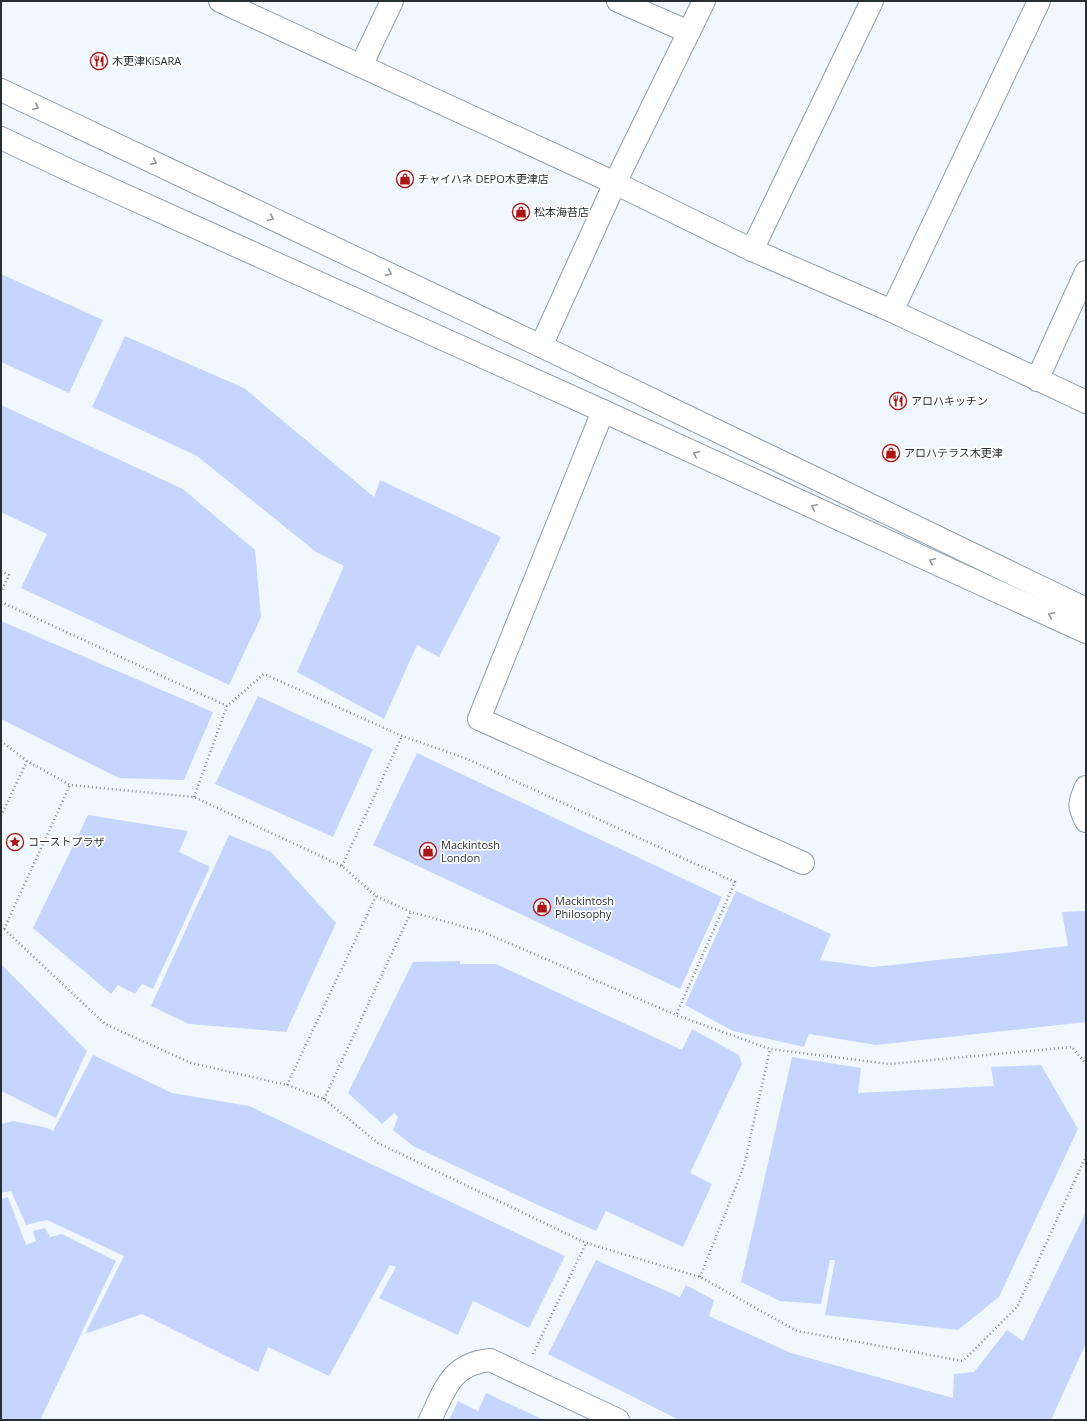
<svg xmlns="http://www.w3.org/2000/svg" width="1087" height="1421" viewBox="0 0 1087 1421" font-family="'Open Sans','Noto Sans JP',sans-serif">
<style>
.building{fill:#c5d5fe}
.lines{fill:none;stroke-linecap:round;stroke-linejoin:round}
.minor-casing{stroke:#8f9fab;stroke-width:24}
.path{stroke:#838a8f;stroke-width:2.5;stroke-dasharray:1 3;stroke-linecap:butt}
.minor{stroke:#fff;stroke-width:22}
.oneway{stroke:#949799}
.labels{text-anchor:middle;stroke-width:3.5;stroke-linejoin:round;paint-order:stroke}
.poi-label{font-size:11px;fill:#282f33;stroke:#fff;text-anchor:start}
</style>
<rect width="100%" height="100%" fill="#f1f8fd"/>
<g class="building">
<path d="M1 274 103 320 69 393 1 362Z"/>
<path d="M125 336 244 388 374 497 380 480 501 537 439 657 417 645 384 719 297 672 344 566 316 552 197 456 92 407Z"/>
<path d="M1 405 183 489 255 550 261 617 229 685 21 588 47 534 1 512Z"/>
<path d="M1 621 213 712 184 780 119 778 1 719Z"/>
<path d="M258 696 373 749 333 837 215 784Z"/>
<path d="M417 753 722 897 680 989 373 845Z"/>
<path d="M88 815 188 831 179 852 210 867 153 989 142 984 135 994 118 985 111 994 33 928Z"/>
<path d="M229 835 271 852 336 923 286 1032 189 1024 151 1006Z"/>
<path d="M736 891 831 934 820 960 873 967 1068 946 1062 912 1086 911V1022L876 1045 809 1034 804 1047 733 1031 685 1005Z"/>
<path d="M460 961V964H496L682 1050 692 1029 739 1055 742 1064 690 1173 712 1184 683 1247 606 1211 596 1231 540 1206 413 1146 393 1130 398 1117 394 1113 382 1124 348 1093 413 962Z"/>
<path d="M1 964 87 1051 56 1118 1 1091Z"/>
<path d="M93 1055 172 1093 249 1106 565 1256 529 1328 473 1301 458 1335 379 1298 396 1267 390 1265 329 1376 268 1347 258 1372 142 1314 85 1334 124 1256 47 1220 26 1225 11 1191 1 1193V1124L13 1121 48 1128 53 1131Z"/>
<path d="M792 1057 861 1068 858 1093 994 1086 991 1067 1041 1065 1078 1129 999 1297 958 1330 825 1315 835 1260H830L821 1304 780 1301 741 1282Z"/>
<path d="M8 1197 26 1245 36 1241 33 1231 45 1228 50 1237 62 1234 116 1261 40 1420H1V1199Z"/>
<path d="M1086 1212V1343L1051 1420H679L548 1354 596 1260 680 1297 686 1285 714 1300 709 1316 791 1353 953 1398 954 1374 974 1372 1007 1330 1023 1341Z"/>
<path d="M486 1393 544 1420H449L458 1401 478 1411Z"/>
</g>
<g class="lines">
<g class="minor-casing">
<g id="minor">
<path d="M220 1 615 183 752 250 892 311 1086 402"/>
<path d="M618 1 689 32"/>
<path d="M361 66 392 1"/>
<path d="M1 90 541 346 1086 609"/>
<path d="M1 138 73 172 603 411 1086 632"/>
<path d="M752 250 872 1"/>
<path d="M892 311 1039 1"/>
<path d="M541 346 615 183 704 1"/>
<path d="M1037 380 1086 272"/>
<path d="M603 411 479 719 803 863"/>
<path d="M1086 787C1079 803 1078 806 1086 821"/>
<path d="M430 1420C445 1389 451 1364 490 1360L618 1420"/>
</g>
</g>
<g class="path">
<path d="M1 571 9 575 1 592"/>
<path d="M1 602 227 706"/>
<path d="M1 741 27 761 70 785 194 797 342 866 376 896 411 912 483 932 676 1015 770 1049 889 1064 1072 1047 1086 1064"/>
<path d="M194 797 227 706 264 674 402 736 465 758 735 882 676 1015"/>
<path d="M1 816 27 761"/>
<path d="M342 866 402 736"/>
<path d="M1 927 4 929 105 1024 191 1063 287 1085 324 1099 378 1143 586 1243 700 1277 797 1331 963 1361 1017 1307 1086 1156"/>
<path d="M4 929 70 785"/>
<path d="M287 1085 376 896"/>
<path d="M324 1099 411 912"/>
<path d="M700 1277 744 1166 770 1049"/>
<path d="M533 1354 586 1243"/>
</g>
<use href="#minor" class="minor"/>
</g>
<defs><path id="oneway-chevron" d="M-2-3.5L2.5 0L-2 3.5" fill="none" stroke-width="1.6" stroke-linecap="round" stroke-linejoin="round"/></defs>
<g class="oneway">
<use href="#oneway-chevron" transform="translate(36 107) rotate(25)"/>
<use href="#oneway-chevron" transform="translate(154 162) rotate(25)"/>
<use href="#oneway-chevron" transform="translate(271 218) rotate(25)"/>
<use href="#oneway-chevron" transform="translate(389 273) rotate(25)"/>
<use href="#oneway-chevron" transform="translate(696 454) rotate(-155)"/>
<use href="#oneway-chevron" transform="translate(814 507) rotate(-155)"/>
<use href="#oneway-chevron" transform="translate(932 561) rotate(-155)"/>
<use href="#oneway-chevron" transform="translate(1051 615) rotate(-155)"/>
</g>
<defs>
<g id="restaurant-ring" transform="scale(0.9)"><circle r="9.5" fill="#fff" stroke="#aa1716" stroke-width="1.5"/><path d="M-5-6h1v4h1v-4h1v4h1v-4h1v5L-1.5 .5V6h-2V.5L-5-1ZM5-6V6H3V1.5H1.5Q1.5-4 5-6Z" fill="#aa1716"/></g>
<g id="shop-ring" transform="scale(0.9)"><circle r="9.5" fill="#fff" stroke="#aa1716" stroke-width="1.5"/><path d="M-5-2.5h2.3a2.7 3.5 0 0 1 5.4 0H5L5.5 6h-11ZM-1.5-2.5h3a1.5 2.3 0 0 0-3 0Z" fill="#aa1716"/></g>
<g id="sight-ring" transform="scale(0.9)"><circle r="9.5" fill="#fff" stroke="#aa1716" stroke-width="1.5"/><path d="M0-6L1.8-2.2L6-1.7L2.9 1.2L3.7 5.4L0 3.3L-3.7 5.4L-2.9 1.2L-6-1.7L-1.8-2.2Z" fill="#aa1716"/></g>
</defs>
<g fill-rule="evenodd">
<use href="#restaurant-ring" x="99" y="61"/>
<use href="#shop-ring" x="405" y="179"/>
<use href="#shop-ring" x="521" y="212"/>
<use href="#restaurant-ring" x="898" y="401"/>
<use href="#shop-ring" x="891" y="453"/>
<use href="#sight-ring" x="15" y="842"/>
<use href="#shop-ring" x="428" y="851"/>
<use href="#shop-ring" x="542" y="907"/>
</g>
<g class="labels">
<g class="poi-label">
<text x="112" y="65">木更津KiSARA</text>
<text x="418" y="183">チャイハネ DEPO木更津店</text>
<text x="534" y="216">松本海苔店</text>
<text x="911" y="405">アロハキッチン</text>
<text x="904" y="457">アロハテラス木更津</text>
<text x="28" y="846">コーストプラザ</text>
<text x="441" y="849">Mackintosh<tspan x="441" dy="13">London</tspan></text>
<text x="555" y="905">Mackintosh<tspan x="555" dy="13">Philosophy</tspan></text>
</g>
</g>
<rect width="1087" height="1421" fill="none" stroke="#282f33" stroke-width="4"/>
</svg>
